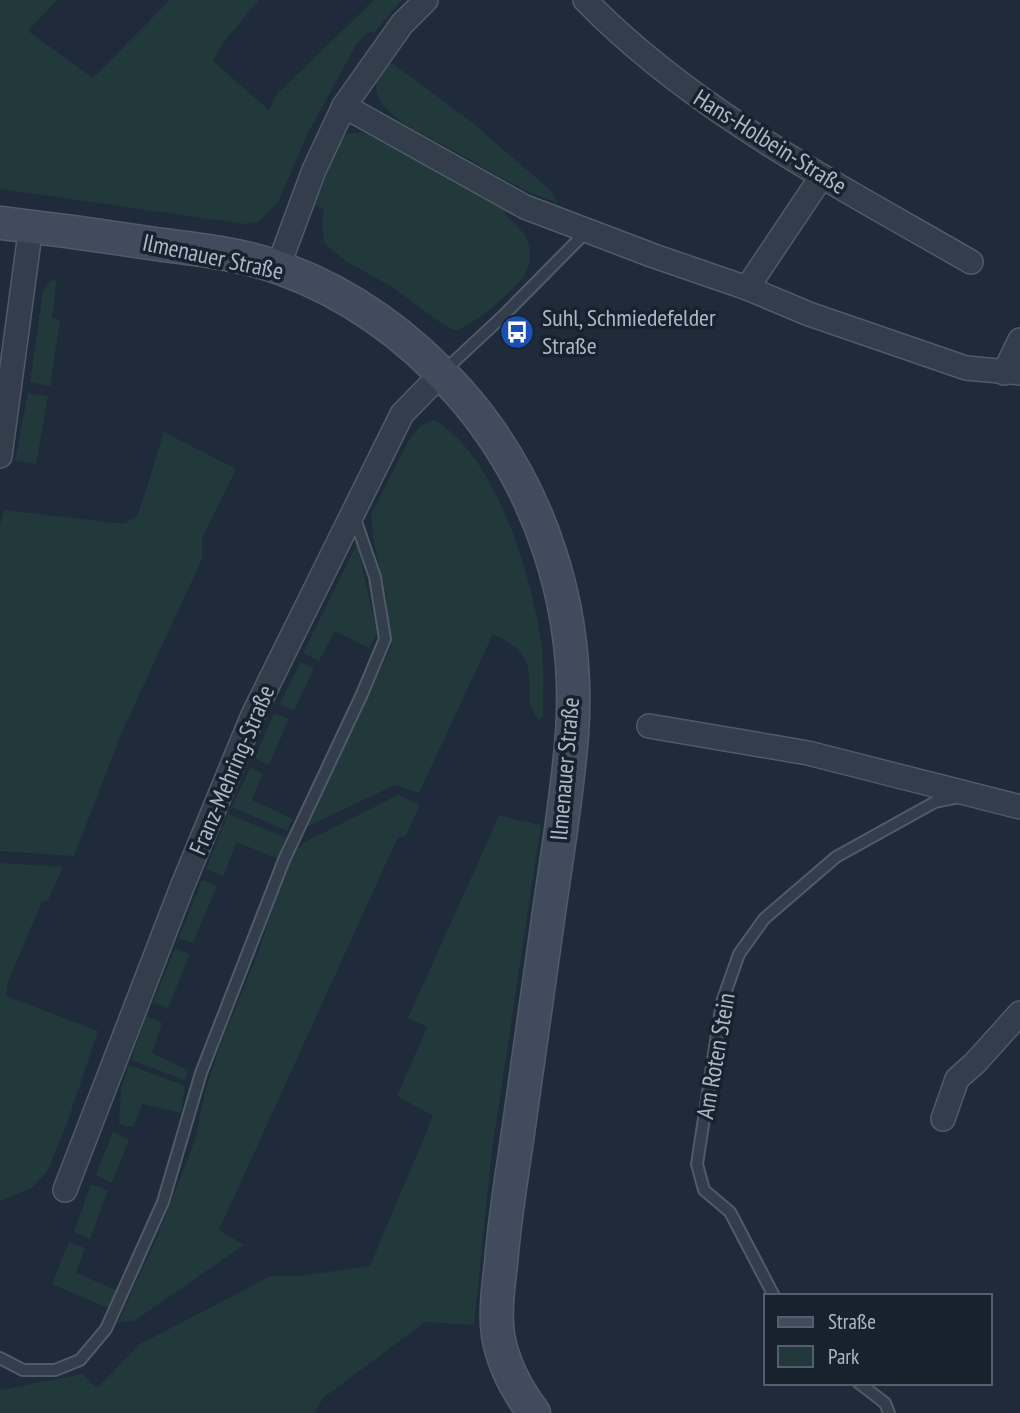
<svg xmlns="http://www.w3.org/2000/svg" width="1020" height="1413" viewBox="0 0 1020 1413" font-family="'PT Sans Narrow',sans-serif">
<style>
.green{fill:#21393b}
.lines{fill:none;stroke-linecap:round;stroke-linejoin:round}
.lane-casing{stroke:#505b68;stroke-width:14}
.street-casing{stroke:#505b68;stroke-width:26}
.secondary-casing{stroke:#505b68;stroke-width:35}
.lane{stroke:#333d4b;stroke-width:10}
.street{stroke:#333d4b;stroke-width:23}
.secondary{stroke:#404c5e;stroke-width:32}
.labels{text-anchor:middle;stroke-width:7;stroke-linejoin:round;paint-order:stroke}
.street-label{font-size:24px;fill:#adb8c7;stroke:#18222f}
.poi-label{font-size:24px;fill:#adb8c7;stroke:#18222f;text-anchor:start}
</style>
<rect width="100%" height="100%" fill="#1f2b3a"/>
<g class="green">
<path d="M0 0H57L28 31 93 78 170 0H259L222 44 213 61 269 110 276 95 374 0H402L374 33 370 31 357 43 308 133 278 203 258 222 244 224 0 189Z"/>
<path d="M383 61 393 64 473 123 550 190 558 203C518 190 484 167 447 147 427 135 399 125 384 106 371 91 377 77 383 61Z"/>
<path d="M362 132 385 140 506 209 505 215C514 223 526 232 529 245 531 253 530 264 526 272 519 287 476 323 459 329 453 331 449 327 444 325L392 287 346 261 324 243 322 221 324 210 315 205 337 146 347 134Z"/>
<path d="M57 278 52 318 60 320 50 386 30 382 43 291 50 282Z"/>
<path d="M28 393 48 396 36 464 15 460Z"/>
<path d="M434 420C495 453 532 576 541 641 545 666 543 692 543 717L539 720C513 690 554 663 493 634L419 793 395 785 308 826 391 647 386 594 374 543 371 514 408 442 420 426Z"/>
<path d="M164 432 236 469 202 538V559L122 732 74 856 0 851V525L4 510 124 524 138 515Z"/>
<path d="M357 544 377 633 369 648 335 631 319 661 303 653Z"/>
<path d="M300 662 314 668 294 711 280 704Z"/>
<path d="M274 713 289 719 269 765 255 758Z"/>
<path d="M250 768 263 774 252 800 293 819 287 831 232 807Z"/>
<path d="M398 795 420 805 405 837H398L219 1230 244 1245 134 1321 118 1322 157 1237 195 1140 205 1092 220 1046 258 953 291 854 305 842Z"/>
<path d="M228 814 286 838 278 859 237 842 223 876 206 869Z"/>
<path d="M499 816 541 825 492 1151 474 1325 425 1322 323 1398 314 1413H0V1390L82 1374 97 1388 140 1344 271 1276H300L370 1266 433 1116 397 1096 427 1027 408 1018Z"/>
<path d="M0 863 63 867 47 902 42 901 8 982 6 996 98 1031 67 1123 47 1172 30 1189 0 1201Z"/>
<path d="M202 880 217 886 193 943 179 938Z"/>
<path d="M175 948 190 954 168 1008 153 1002Z"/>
<path d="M146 1016 162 1023 152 1053 188 1070 185 1080 131 1060Z"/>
<path d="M129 1065 185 1086 181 1113 142 1104 134 1126 126 1127 119 1123 121 1089Z"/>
<path d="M113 1132 129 1140 112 1183 96 1175Z"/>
<path d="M91 1184 108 1190 90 1239 74 1232Z"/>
<path d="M69 1242 85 1248 76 1273 116 1290 108 1308 52 1284Z"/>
</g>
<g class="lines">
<g class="lane-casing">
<g id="lane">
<path d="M444 371 504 315 587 231"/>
<path d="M774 1296 730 1212 704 1190 697 1164 722 1002 739 954 764 919 836 857 935 802 960 797"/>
<path d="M0 1358 23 1370H55L80 1360 106 1329 163 1202 201 1073 284 860 362 694 385 639 375 577 354 516"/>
<path d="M859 1383 885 1403 889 1413"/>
</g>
</g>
<g class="street-casing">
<g id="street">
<path d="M585 0C693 111 838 185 971 262"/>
<path d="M344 106 402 24 426 0"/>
<path d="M278 267 314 170 344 106 525 207 654 256 747 288 809 314 966 368 1020 373"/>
<path d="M747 288 822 176"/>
<path d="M1004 373 1020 340"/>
<path d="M0 456 31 226"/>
<path d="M649 726 808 753 1020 807"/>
<path d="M943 1119 957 1079 975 1063 1020 1013"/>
<path d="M65 1190 182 887 253 715 402 414 442 373"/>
</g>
</g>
<g class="secondary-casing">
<path id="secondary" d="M0 223C52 229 104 236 156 244 197 249 241 254 280 268 350 293 409 336 459 392 541 485 581 610 572 734 568 789 559 843 551 898 539 981 527 1064 516 1147 510 1186 504 1225 501 1264 498 1288 495 1312 498 1335 503 1365 516 1389 534 1413"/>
</g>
<use href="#lane" class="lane"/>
<use href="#street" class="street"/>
<use href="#secondary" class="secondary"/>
</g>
<defs>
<g id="bus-disc" transform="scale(1.75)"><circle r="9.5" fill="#1a4fb4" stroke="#18222f"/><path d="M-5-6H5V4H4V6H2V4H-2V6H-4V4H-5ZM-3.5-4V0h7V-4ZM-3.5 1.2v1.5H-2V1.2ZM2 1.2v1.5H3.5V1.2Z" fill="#fff"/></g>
</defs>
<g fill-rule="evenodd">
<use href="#bus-disc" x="517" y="332"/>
</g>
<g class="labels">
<g class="street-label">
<text transform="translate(770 142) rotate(32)" y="8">Hans-Holbein-Straße</text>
<text transform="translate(213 257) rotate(12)" y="8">Ilmenauer Straße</text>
<text transform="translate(565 769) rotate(-85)" y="8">Ilmenauer Straße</text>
<text transform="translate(232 770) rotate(-67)" y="8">Franz-Mehring-Straße</text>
<text transform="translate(716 1056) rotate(-80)" y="8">Am Roten Stein</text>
</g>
<g class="poi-label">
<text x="542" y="326">Suhl, Schmiedefelder<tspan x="542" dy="28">Straße</tspan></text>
</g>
</g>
<rect x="764" y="1294" width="228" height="91" fill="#18222f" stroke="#545e6c" stroke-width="2"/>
<rect x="778" y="1317" width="35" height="10" fill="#404c5e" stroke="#545e6c" stroke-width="2"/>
<text x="828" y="1329" font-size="21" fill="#adb8c7">Straße</text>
<rect x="778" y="1346" width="35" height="21" fill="#21393b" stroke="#545e6c" stroke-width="2"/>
<text x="828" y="1364" font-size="21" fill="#adb8c7">Park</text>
</svg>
